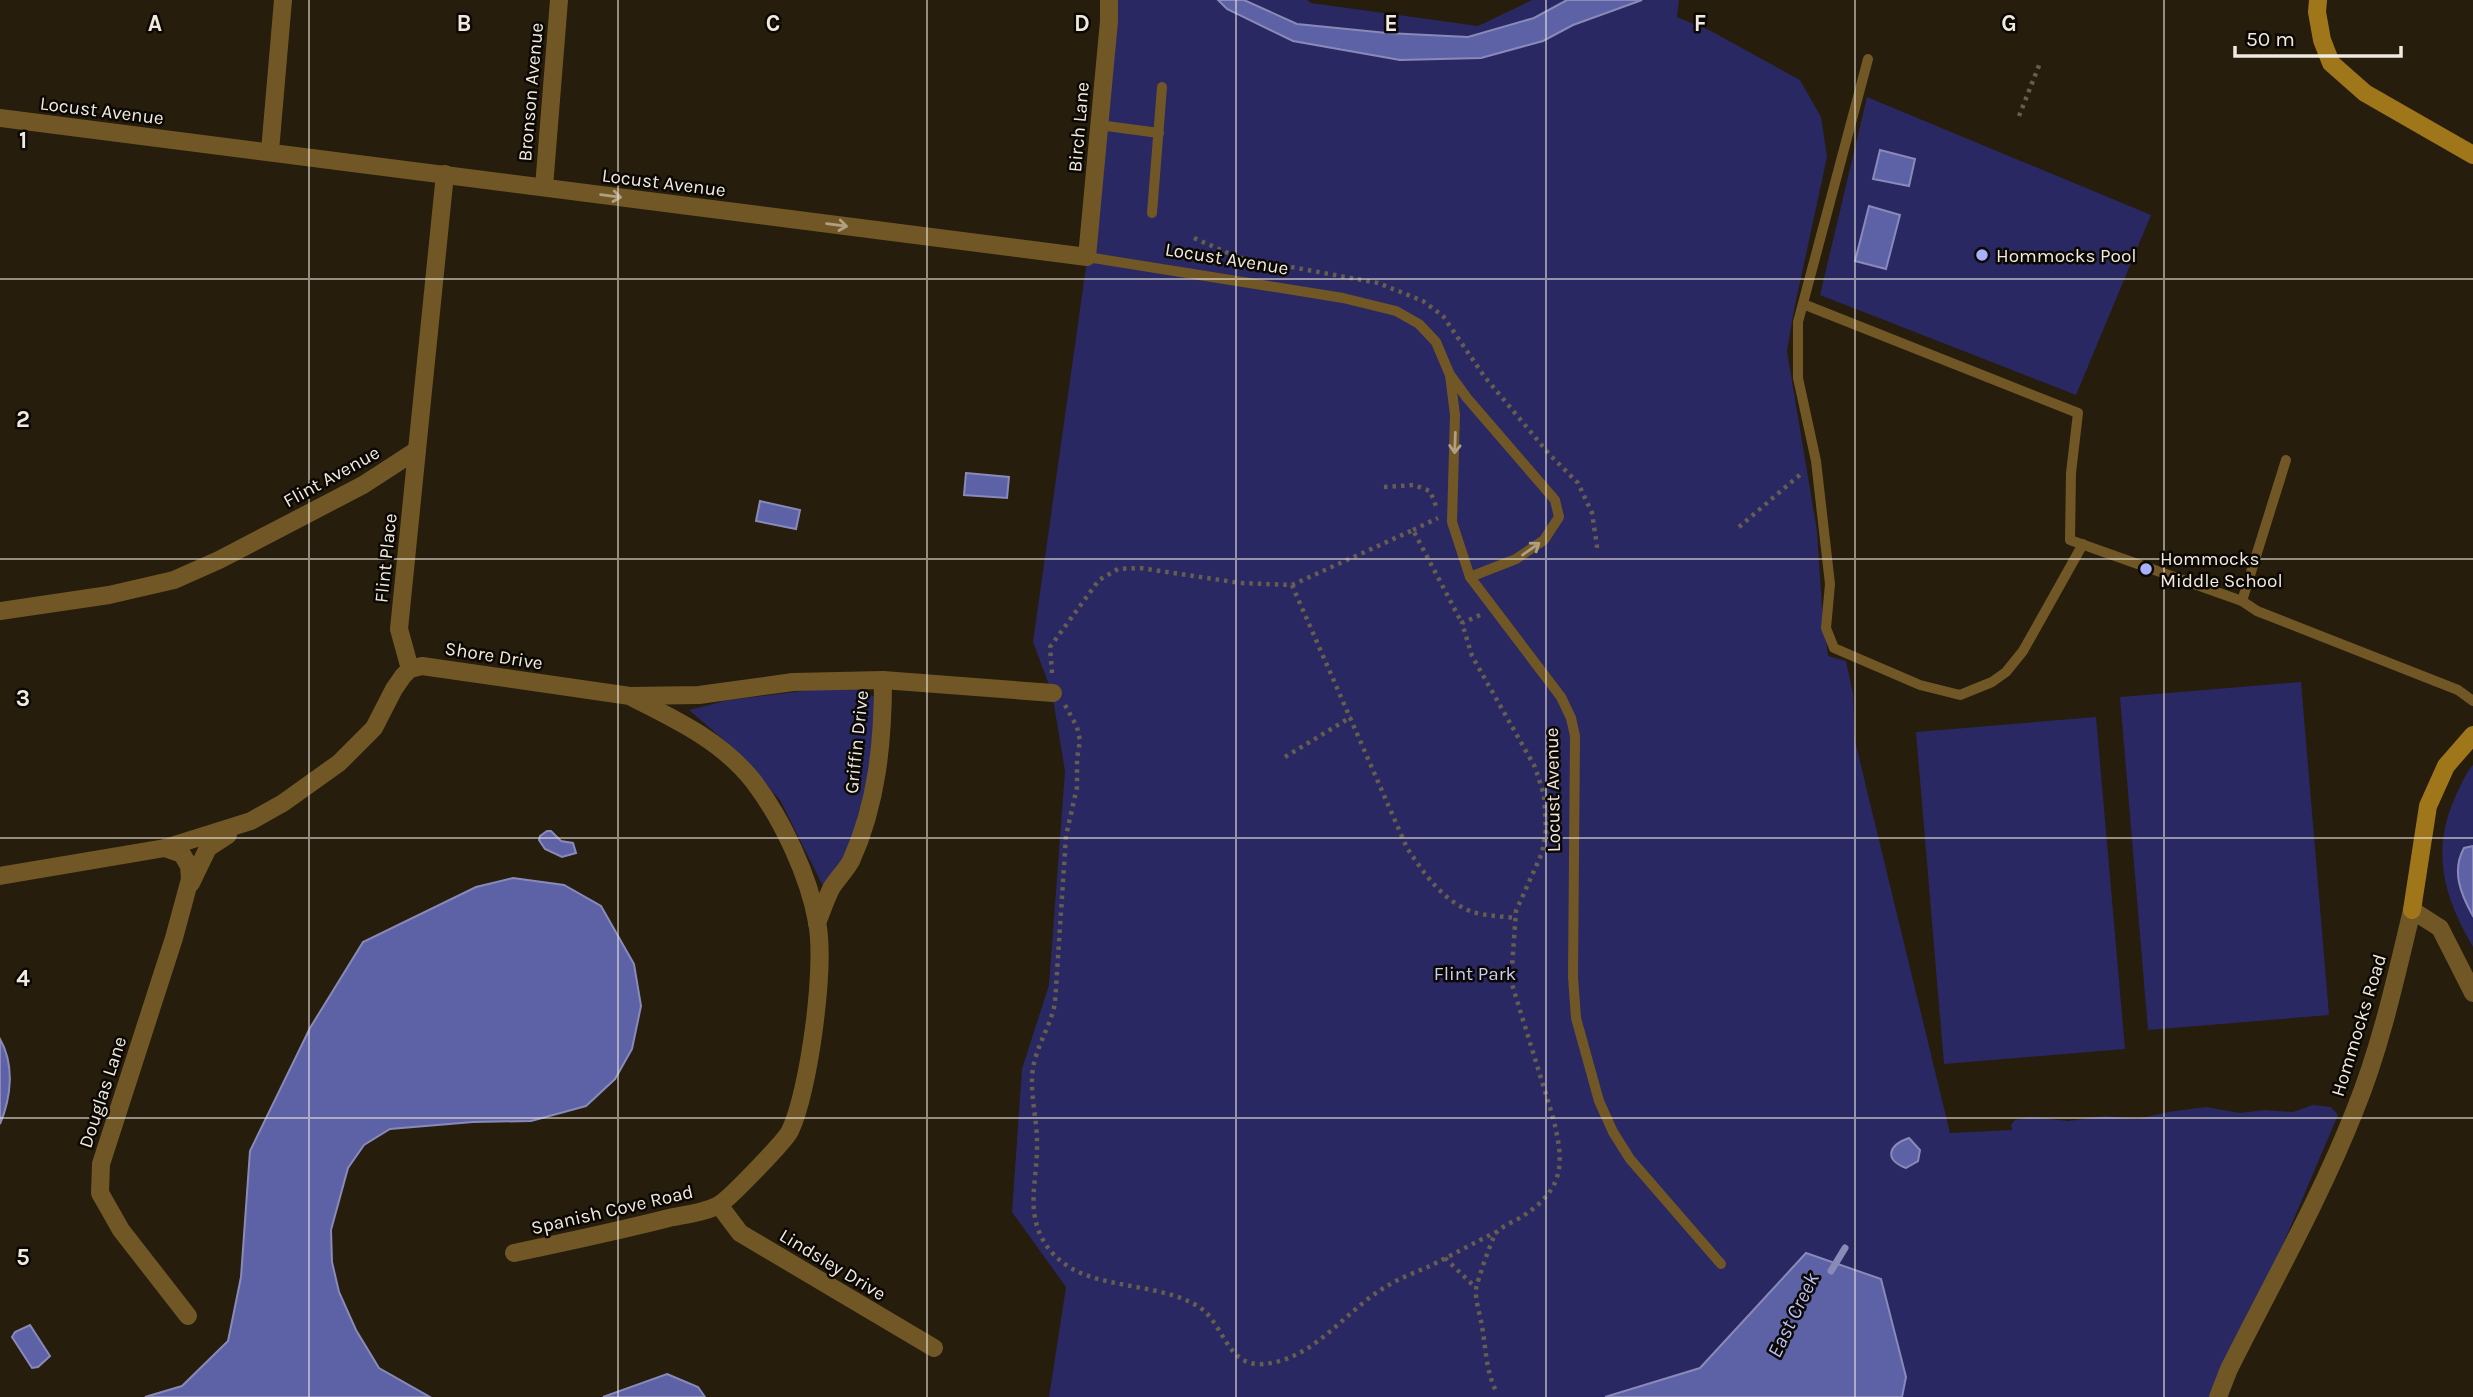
<svg xmlns="http://www.w3.org/2000/svg" width="2473" height="1397" viewBox="0 0 2473 1397" font-family="Karla,sans-serif">
<style>
.green{fill:#292862}
.water{fill:#5d61a6;stroke:#898ab7;stroke-width:2}
.lines{fill:none;stroke-linecap:round;stroke-linejoin:round}
.stream{stroke:#898ab7;stroke-width:7}
.path{stroke:#655d4f;stroke-width:4.5;stroke-dasharray:3.5 5;stroke-linecap:butt}
.lane{stroke:#715725;stroke-width:10}
.street{stroke:#715725;stroke-width:18}
.secondary{stroke:#a0761b;stroke-width:18}
.oneway{stroke:#b0a082}
.grid{fill:none;stroke:#f0eae0;stroke-width:2;stroke-opacity:0.55}
.poi-dot{fill:#a9b0fc;stroke:#0c0803;stroke-width:2.5}
.labels{text-anchor:middle;stroke-width:5;stroke-linejoin:round;paint-order:stroke}
.street-label{font-size:19px;fill:#f0eae0;stroke:#0c0803}
.poi-label{font-size:19px;fill:#f0eae0;stroke:#0c0803;text-anchor:start}
.park-label{font-size:19px;fill:#c8cef5;stroke:#0c0803}
.water-label{font-size:21px;font-style:italic;fill:#b8bff9;stroke:#0c0803}
.grid-label{font-size:23px;text-anchor:middle;font-weight:bold;fill:#f0eae0;stroke:#0c0803;stroke-width:5;stroke-linejoin:round;paint-order:stroke}
</style>
<rect width="100%" height="100%" fill="#261d0d"/>
<g class="green">
<path d="M1116 0H1218L1227 9 1400 60 1481 58 1543 41 1573 25 1642 0H1679L1677 17 1711 31 1800 80 1821 117 1827 157 1794 310 1787 351 1817 531 1822 607 1828 656 1846 661 1853 694 1855 741 1950 1133 2012 1130 2011 1125 2015 1120 2031 1117 2068 1121 2105 1116 2138 1119 2168 1112 2206 1107 2240 1113 2265 1110 2293 1112 2313 1105 2331 1107 2338 1115 2218 1397H1902L1906 1377 1807 1253 1700 1368 1605 1397H1049L1066 1287 1012 1212 1022 1069 1049 985 1065 771 1052 693 1033 642 1087 260Z"/>
<path d="M1244 0H1307L1311 3 1478 26 1532 0H1567L1534 18 1468 37 1387 33 1296 24Z"/>
<path d="M1867 97 2151 215 2076 395 1820 295Z"/>
<path d="M2301 682 2329 1015 2148 1030 2120 697Z"/>
<path d="M819 689H862L877 699 876 752 846 862 824 888 780 800 733 748 689 710 729 700Z"/>
<path d="M2096 717 2125 1049 1944 1064 1916 732Z"/>
<path d="M2473 765V947C2443 895 2430 850 2457 793 2462 783 2466 772 2473 765Z"/>
</g>
<g class="water">
<path d="M1218 0H1244L1297 24 1387 33 1468 37 1534 18 1567 0H1642L1573 25 1543 41 1481 58 1400 60 1293 41 1227 9Z"/>
<path d="M1880 150 1915 159 1909 186 1873 179Z"/>
<path d="M1869 206 1900 215 1886 269 1855 261Z"/>
<path d="M966 473 1009 477 1007 498 964 495Z"/>
<path d="M760 501 800 510 796 529 756 521Z"/>
<path d="M547 831H551L561 841 573 843 576 853 562 857 545 849 539 840 540 836Z"/>
<path d="M2473 846V916C2461 895 2451 871 2464 848Z"/>
<path d="M513 878 564 885 601 906 634 964 641 1006 632 1049 615 1079 586 1106 531 1121 473 1122 390 1129 364 1145 348 1168 331 1230 332 1262 339 1292 356 1330 379 1368 430 1397H145L182 1386 228 1341 241 1277 250 1151 310 1028 363 942 476 887Z"/>
<path d="M0 1039C15 1065 11 1098 0 1124Z"/>
<path d="M1909 1138 1920 1150 1918 1161 1906 1168C1883 1159 1889 1145 1909 1138Z"/>
<path d="M1806 1253 1881 1279 1906 1377 1902 1397H1605L1700 1368Z"/>
<path d="M30 1325 50 1356 38 1367 32 1368 12 1337 15 1332Z"/>
<path d="M667 1374 698 1387 705 1397H603Z"/>
</g>
<g class="lines">
<path class="stream" d="M1831 1271 1845 1248"/>
<g class="path">
<path d="M2019 116 2040 63"/>
<path d="M1194 238 1237 257 1378 283 1423 301 1443 316 1484 376 1550 455 1578 483 1592 513 1597 546 1596 553"/>
<path d="M1384 487 1414 485 1430 491 1436 506"/>
<path d="M1739 527 1802 473"/>
<path d="M1413 530 1438 518"/>
<path d="M1292 585 1407 848C1424 873 1441 899 1470 911 1483 916 1501 916 1515 918"/>
<path d="M1480 615 1462 623 1472 656 1535 767 1544 795 1546 830 1542 853 1516 911 1511 981 1552 1114C1564 1160 1567 1187 1523 1216 1516 1221 1501 1226 1496 1233 1492 1238 1477 1282 1476 1289 1475 1300 1480 1314 1482 1326 1486 1349 1486 1372 1497 1393"/>
<path d="M1052 673 1050 647 1099 580 1118 569 1140 568 1240 583 1292 585 1413 530 1462 623"/>
<path d="M1065 705 1077 727 1080 740 1077 759V787L1066 836 1055 1003C1051 1024 1039 1042 1034 1063 1028 1088 1037 1116 1037 1142 1038 1180 1024 1211 1046 1245 1055 1258 1068 1268 1083 1274 1119 1288 1161 1286 1196 1305 1224 1320 1225 1367 1263 1364 1315 1360 1345 1310 1387 1286 1400 1278 1416 1272 1430 1266 1452 1255 1474 1243 1496 1232"/>
<path d="M1285 757 1351 717"/>
<path d="M1445 1258 1476 1288"/>
</g>
<g class="lane">
<path d="M1868 59 1798 322V378L1816 461 1830 584 1826 628 1834 648 1920 685 1960 695 1992 682 2006 672 2023 651 2083 544"/>
<path d="M1099 125 1159 133"/>
<path d="M1152 213 1162 87"/>
<path d="M1087 257 1343 298 1396 311 1419 324 1436 342 1450 375 1455 415 1452 522 1470 577 1561 697 1571 718 1575 736 1573 977 1576 1018 1599 1101 1613 1132 1630 1159 1721 1264"/>
<path d="M1803 304 2078 413 2071 473 2070 540 2242 601 2257 611 2458 690 2473 701"/>
<path d="M1451 376 1467 398 1555 500 1559 517 1544 540 1516 559 1470 577"/>
<path d="M2242 601 2286 460"/>
</g>
<g class="street">
<path d="M0 118 1087 257 1109 21V0"/>
<path d="M270 151 283 0"/>
<path d="M544 187 559 0"/>
<path d="M0 611 109 595 174 580 219 560 363 485 417 450 445 174"/>
<path d="M410 669 399 629 417 450"/>
<path d="M165 848 182 854 189 866 190 879 174 938 101 1164 100 1193 121 1230 188 1316"/>
<path d="M0 876 165 848 251 821 283 803 339 763 374 728 394 689 403 676 410 669 422 666 630 696 699 695 793 682 883 680 1053 693"/>
<path d="M191 883 208 848 228 835"/>
<path d="M817 923C822 911 826 898 832 887 838 878 846 870 851 861 877 804 883 742 883 680"/>
<path d="M719 1205 740 1233 934 1348"/>
<path d="M514 1253C566 1242 618 1231 669 1218 683 1215 709 1212 720 1204 731 1197 785 1141 790 1131 809 1091 826 966 817 922 809 876 782 819 754 782 723 742 677 720 633 698"/>
<path d="M2218 1397 2229 1369C2272 1283 2320 1199 2355 1110 2381 1046 2396 977 2412 910L2440 928 2473 993"/>
</g>
<g class="secondary">
<path d="M2318 0 2317 12 2322 40 2331 63 2365 93 2473 155"/>
<path d="M2412 910 2428 806 2446 766 2473 735"/>
</g>
</g>
<defs><path id="oneway-shaft" d="M-6 0H5M1.5-3L5.5 0L1.5 3" fill="none" stroke-width="1.6" stroke-linecap="round" stroke-linejoin="round" transform="scale(1.75)"/></defs>
<g class="oneway">
<use href="#oneway-shaft" transform="translate(611 196) rotate(7)"/>
<use href="#oneway-shaft" transform="translate(837 225) rotate(7)"/>
<use href="#oneway-shaft" transform="translate(1455 443) rotate(92)"/>
<use href="#oneway-shaft" transform="translate(1531 549) rotate(-35)"/>
</g>
<path class="grid" d="M309 0V1397M618 0V1397M927 0V1397M1236 0V1397M1546 0V1397M1855 0V1397M2164 0V1397M0 279H2473M0 559H2473M0 838H2473M0 1118H2473"/>
<g class="poi-dot">
<circle cx="1982" cy="255" r="7"/>
<circle cx="2146" cy="569" r="7"/>
</g>
<g class="labels">
<g class="street-label">
<text transform="translate(530 92) rotate(-85)" y="7">Bronson Avenue</text>
<text transform="translate(102 110) rotate(7)" y="7">Locust Avenue</text>
<text transform="translate(1078 127) rotate(-85)" y="7">Birch Lane</text>
<text transform="translate(664 182) rotate(7)" y="7">Locust Avenue</text>
<text transform="translate(1227 258) rotate(9)" y="7">Locust Avenue</text>
<text transform="translate(331 476) rotate(-29)" y="7">Flint Avenue</text>
<text transform="translate(385 558) rotate(-84)" y="7">Flint Place</text>
<text transform="translate(494 655) rotate(9)" y="7">Shore Drive</text>
<text transform="translate(856 742) rotate(-84)" y="7">Griffin Drive</text>
<text transform="translate(1552 790) rotate(-91)" y="7">Locust Avenue</text>
<text transform="translate(2358 1025) rotate(-73)" y="7">Hommocks Road</text>
<text transform="translate(102 1092) rotate(-72)" y="7">Douglas Lane</text>
<text transform="translate(612 1209) rotate(-13)" y="7">Spanish Cove Road</text>
<text transform="translate(833 1264) rotate(31)" y="7">Lindsley Drive</text>
</g>
<g class="poi-label">
<text x="1996" y="262">Hommocks Pool</text>
<text x="2160" y="565">Hommocks<tspan x="2160" dy="22">Middle School</tspan></text>
</g>
<g class="park-label">
<text x="1475" y="980">Flint Park</text>
</g>
<g class="water-label">
<text transform="translate(1793 1315) rotate(-64)" y="7">East Creek</text>
</g>
</g>
<g class="grid-label">
<text x="155" y="31">A</text>
<text x="464" y="31">B</text>
<text x="773" y="31">C</text>
<text x="1082" y="31">D</text>
<text x="1391" y="31">E</text>
<text x="1700" y="31">F</text>
<text x="2009" y="31">G</text>
<text x="23" y="148">1</text>
<text x="23" y="427">2</text>
<text x="23" y="706">3</text>
<text x="23" y="986">4</text>
<text x="23" y="1265">5</text>
</g>
<path d="M2235 46v10h166v-10" fill="none" stroke="#f0eae0" stroke-width="3.5"/>
<text x="2246" y="46" font-size="21" fill="#f0eae0" stroke="#0c0803" stroke-width="5" paint-order="stroke">50 m</text>
</svg>
